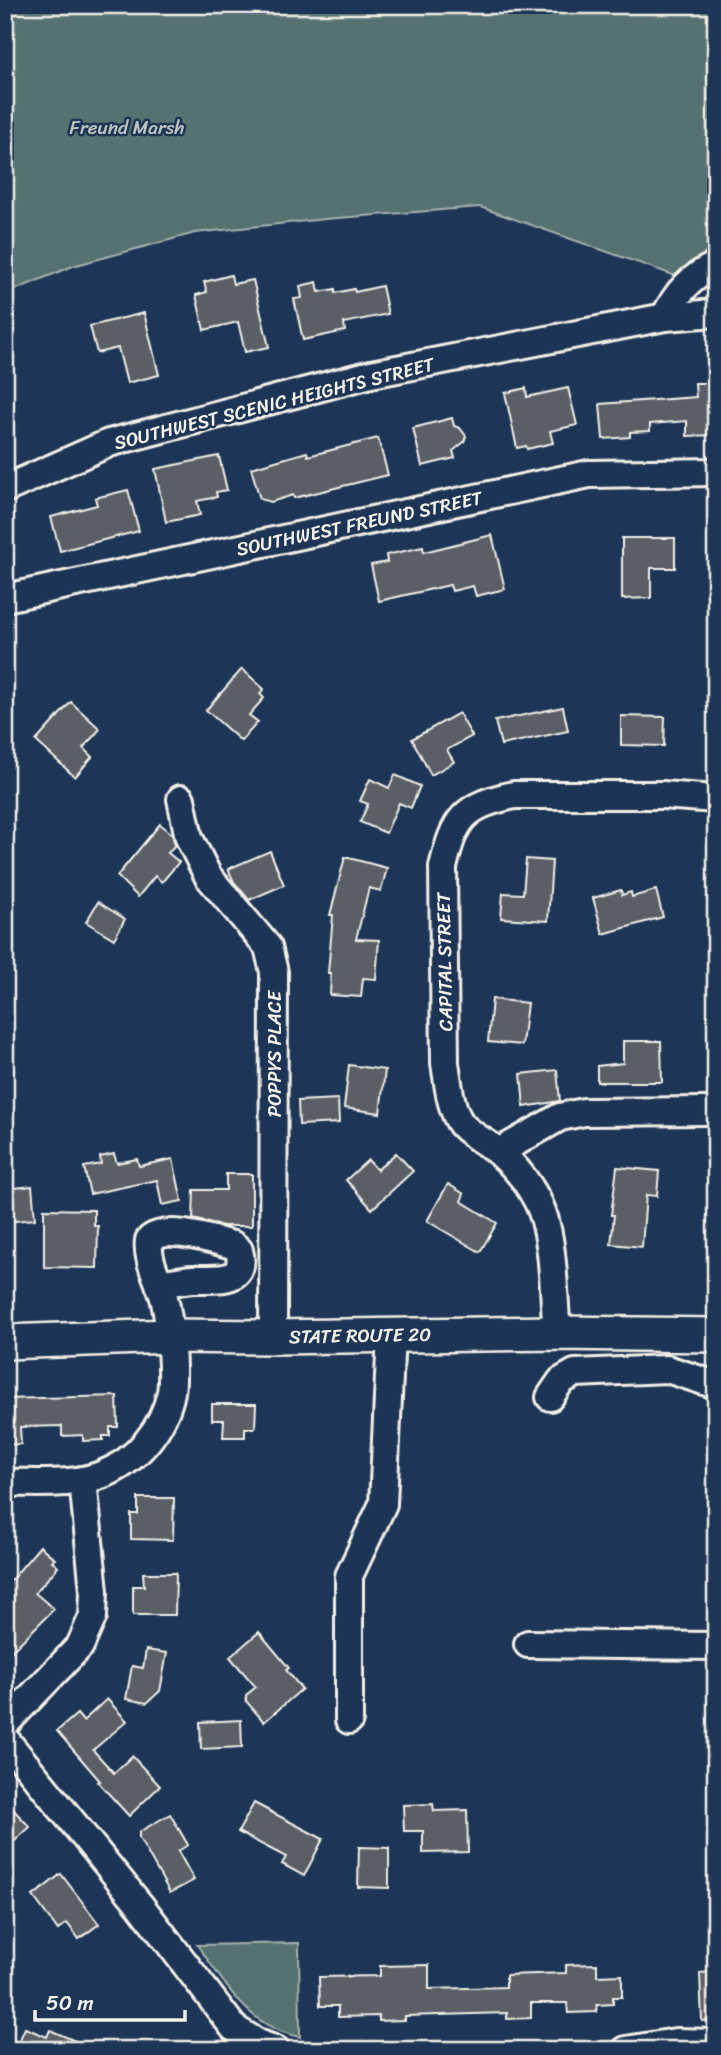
<svg xmlns="http://www.w3.org/2000/svg" width="721" height="2055" viewBox="0 0 721 2055" font-family="Sriracha,sans-serif">
<style>
.green{fill:#57726f;stroke:#a6b2ac;stroke-width:2}
.building{fill:#5a5f66;stroke:#f4f1e8;stroke-width:2}
.lines{fill:none;stroke-linecap:round;stroke-linejoin:round}
.minor-casing{stroke:#f4f1e8;stroke-width:32}
.major-casing{stroke:#f4f1e8;stroke-width:38}
.minor{stroke:#1d3557;stroke-width:26}
.major{stroke:#1d3557;stroke-width:33}
.labels{text-anchor:middle;stroke-width:5;stroke-linejoin:round;paint-order:stroke}
.park-label{font-size:19px;fill:#bdc5be;stroke:#1d3557}
.street-label{font-size:19px;fill:#f4f1e8;stroke:#1d3557}
</style>
<rect width="100%" height="100%" fill="#1d3557"/>
<filter id="ink" filterUnits="userSpaceOnUse"><feTurbulence type="fractalNoise" baseFrequency=".0143" numOctaves="2"/><feDisplacementMap in="SourceGraphic" scale="14" xChannelSelector="R" yChannelSelector="G"/><feConvolveMatrix kernelMatrix="1 2 1 2 8 2 1 2 1" color-interpolation-filters="sRGB"/></filter>
<g filter="url(#ink)">
<g class="green">
<path d="M5 5H716V265L690 281 480 207 325 219 195 233 73 266 5 294Z"/>
<path d="M299 1943 300 2037C246 2026 228 1986 197 1945Z"/>
</g>
<g class="building">
<path d="M231 275 233 284 253 280 269 347 245 352 238 322 204 330 196 295 207 292 204 282Z"/>
<path d="M317 282 319 292 335 289V293L354 289 355 292 382 286 388 314 344 323 345 331 303 340 294 299 302 298 300 286Z"/>
<path d="M144 313 159 375 127 383 118 348 97 353 90 326Z"/>
<path d="M695 383H716V435L687 436V421L650 424V431L630 432V437L603 439 600 404 696 397Z"/>
<path d="M526 388 527 397 568 388 577 425 550 431 553 443 527 449 526 446 517 448 505 393Z"/>
<path d="M452 418 454 426 460 428 466 436 464 442 453 451 455 458 422 466 413 428Z"/>
<path d="M378 438 388 475 294 498 293 495 271 502 260 499 251 468 307 452 308 456Z"/>
<path d="M219 456 227 490 216 492 217 497 197 501 200 515 166 522 155 469Z"/>
<path d="M128 490 139 531 60 551 51 517 97 505 95 498Z"/>
<path d="M492 535 505 589 476 596 473 586 452 591 450 585 379 601 371 565 387 562 386 555 423 547 424 552Z"/>
<path d="M622 538H675V568H651V598L622 599Z"/>
<path d="M242 669 264 689 260 694 264 698 249 715 258 722 241 741 206 710Z"/>
<path d="M71 702 100 729 83 748 92 757 75 777 36 741Z"/>
<path d="M563 707 568 731 501 745 495 721Z"/>
<path d="M459 713 472 736 447 750 454 762 431 775 412 739Z"/>
<path d="M621 716 665 717 664 746 621 745Z"/>
<path d="M395 775 420 786 411 808 399 803 386 833 360 822 368 804 360 801 370 779 389 788Z"/>
<path d="M160 824 172 834 175 845 168 853 179 862 162 882 155 876 138 897 117 876Z"/>
<path d="M270 851 284 885 249 900 234 882 228 869Z"/>
<path d="M345 857 387 868 381 891 369 888 356 939 379 940 376 979 363 978 361 997 330 995 331 973H328L333 915H330Z"/>
<path d="M526 859 552 861 548 921 501 918 503 893 523 894Z"/>
<path d="M621 890 622 895 631 892 632 897 656 890 663 917 603 934 593 898Z"/>
<path d="M98 902 125 919 114 939 86 922Z"/>
<path d="M492 999 527 1003 522 1045 488 1042Z"/>
<path d="M623 1041H661L662 1082H597V1066L623 1063Z"/>
<path d="M349 1065 385 1070 380 1113 344 1108Z"/>
<path d="M557 1070 560 1101 524 1107 521 1074Z"/>
<path d="M338 1099 339 1123 299 1125 298 1101Z"/>
<path d="M396 1153 413 1171 372 1209 346 1180 368 1160 377 1170Z"/>
<path d="M114 1154 117 1163 137 1159 139 1166 173 1159 182 1201 162 1205 157 1180 90 1194 84 1167 101 1164 100 1157Z"/>
<path d="M617 1167 659 1171 657 1196 646 1195 642 1247 611 1244 614 1215H611Z"/>
<path d="M226 1174H252V1226H223L193 1219 194 1190H226Z"/>
<path d="M448 1184 464 1194 461 1201 497 1223 480 1252 427 1221Z"/>
<path d="M32 1186 35 1219 5 1222V1189Z"/>
<path d="M44 1209 94 1210V1226H98L97 1268 44 1267Z"/>
<path d="M117 1396 118 1427H110V1436H103V1440L83 1441V1435L62 1436V1426L20 1427 21 1444 5 1445V1399Z"/>
<path d="M212 1404H256L255 1428H245V1437H223L224 1420H212Z"/>
<path d="M138 1498H174L173 1540 131 1539V1514H138Z"/>
<path d="M40 1546 55 1559 52 1561 58 1567 35 1593 54 1609 5 1658V1587Z"/>
<path d="M143 1573H176L175 1615H133V1586H144Z"/>
<path d="M259 1632 289 1668 286 1670 302 1689 264 1722 246 1701V1695L256 1687 230 1657Z"/>
<path d="M146 1650 167 1653 160 1691 147 1703 126 1699 132 1666 143 1668Z"/>
<path d="M107 1699 127 1721 93 1750 114 1773 132 1756 160 1786 129 1816 98 1782 100 1781 57 1731 77 1714 83 1721Z"/>
<path d="M241 1720 242 1747 201 1749 200 1722Z"/>
<path d="M5 1801 30 1827 5 1850Z"/>
<path d="M254 1803 323 1839 304 1876 282 1864 286 1857 238 1832Z"/>
<path d="M433 1804 434 1811 467 1810 468 1852 423 1853V1831H404L403 1805Z"/>
<path d="M170 1814 188 1845 178 1851 194 1880 170 1893 139 1838V1832Z"/>
<path d="M359 1847 389 1848V1888L358 1887Z"/>
<path d="M61 1874 99 1924 79 1939 67 1923 58 1930 33 1896Z"/>
<path d="M597 1964V1976L622 1975V1997H613V2004L597 2005V2012L568 2013 567 2003H531V2018L507 2019V2013L405 2016V2020L379 2021V2016L338 2017V2006H320L319 1977 380 1976V1966L429 1965V1989L506 1987V1975L566 1973V1965Z"/>
<path d="M716 1972V2020L702 2021 700 1973Z"/>
<path d="M25 2028 47 2037 50 2030 96 2050H15Z"/>
</g>
<g class="lines">
<g class="minor-casing">
<g id="minor">
<path d="M665 317C675 294 692 276 716 265"/>
<path d="M5 489 109 443 371 374 665 317 716 313"/>
<path d="M5 598 589 474 716 472"/>
<path d="M181 799 189 838 208 876 268 947 274 972 273 1337"/>
<path d="M499 1152 560 1117 584 1112 706 1111"/>
<path d="M557 1333C553 1295 555 1233 537 1200 526 1179 511 1161 492 1147 483 1141 469 1133 462 1125 450 1110 448 1081 445 1063L443 867C455 818 463 806 514 795H662L716 799"/>
<path d="M550 1397 561 1381 575 1373 667 1369 716 1385"/>
<path d="M5 1483C35 1482 73 1486 101 1475 136 1462 164 1428 171 1392 174 1374 170 1326 166 1307 163 1284 146 1264 149 1240 165 1224 212 1240 233 1245L239 1250C248 1285 215 1278 193 1279 182 1280 171 1282 159 1284"/>
<path d="M528 1644 716 1646"/>
<path d="M349 1720V1576L383 1504 391 1334"/>
<path d="M5 1724 80 1646 93 1616 94 1591 83 1480"/>
<path d="M5 1739 140 1905 234 2028 258 2043 276 2050"/>
<path d="M626 2050 676 2042 716 2043"/>
</g>
</g>
<g class="major-casing">
<path id="major" d="M5 1342 170 1336 273 1337 557 1333 716 1335"/>
</g>
<use href="#minor" class="minor"/>
<use href="#major" class="major"/>
</g>
</g>
<g class="labels">
<g class="park-label">
<text x="127" y="134">Freund Marsh</text>
</g>
<g class="street-label">
<text transform="translate(274 403) rotate(-14)" y="7">SOUTHWEST SCENIC HEIGHTS STREET</text>
<text transform="translate(359 523) rotate(-12)" y="7">SOUTHWEST FREUND STREET</text>
<text transform="translate(444 962) rotate(-91)" y="7">CAPITAL STREET</text>
<text transform="translate(274 1054) rotate(-90)" y="7">POPPYS PLACE</text>
<text transform="translate(360 1335) rotate(-1)" y="7">STATE ROUTE 20</text>
</g>
</g>
<rect width="721" height="2055" fill="none" stroke="#1d3557" stroke-width="28"/>
<rect x="14" y="14" width="693" height="2027" fill="none" stroke="#f4f1e8" stroke-width="2.5" filter="url(#ink)"/>
<path d="M35 2010v10h150v-10" fill="none" stroke="#f4f1e8" stroke-width="3.5"/>
<text x="46" y="2010" font-size="21" fill="#f4f1e8" stroke="#1d3557" stroke-width="5" paint-order="stroke">50 m</text>
</svg>
